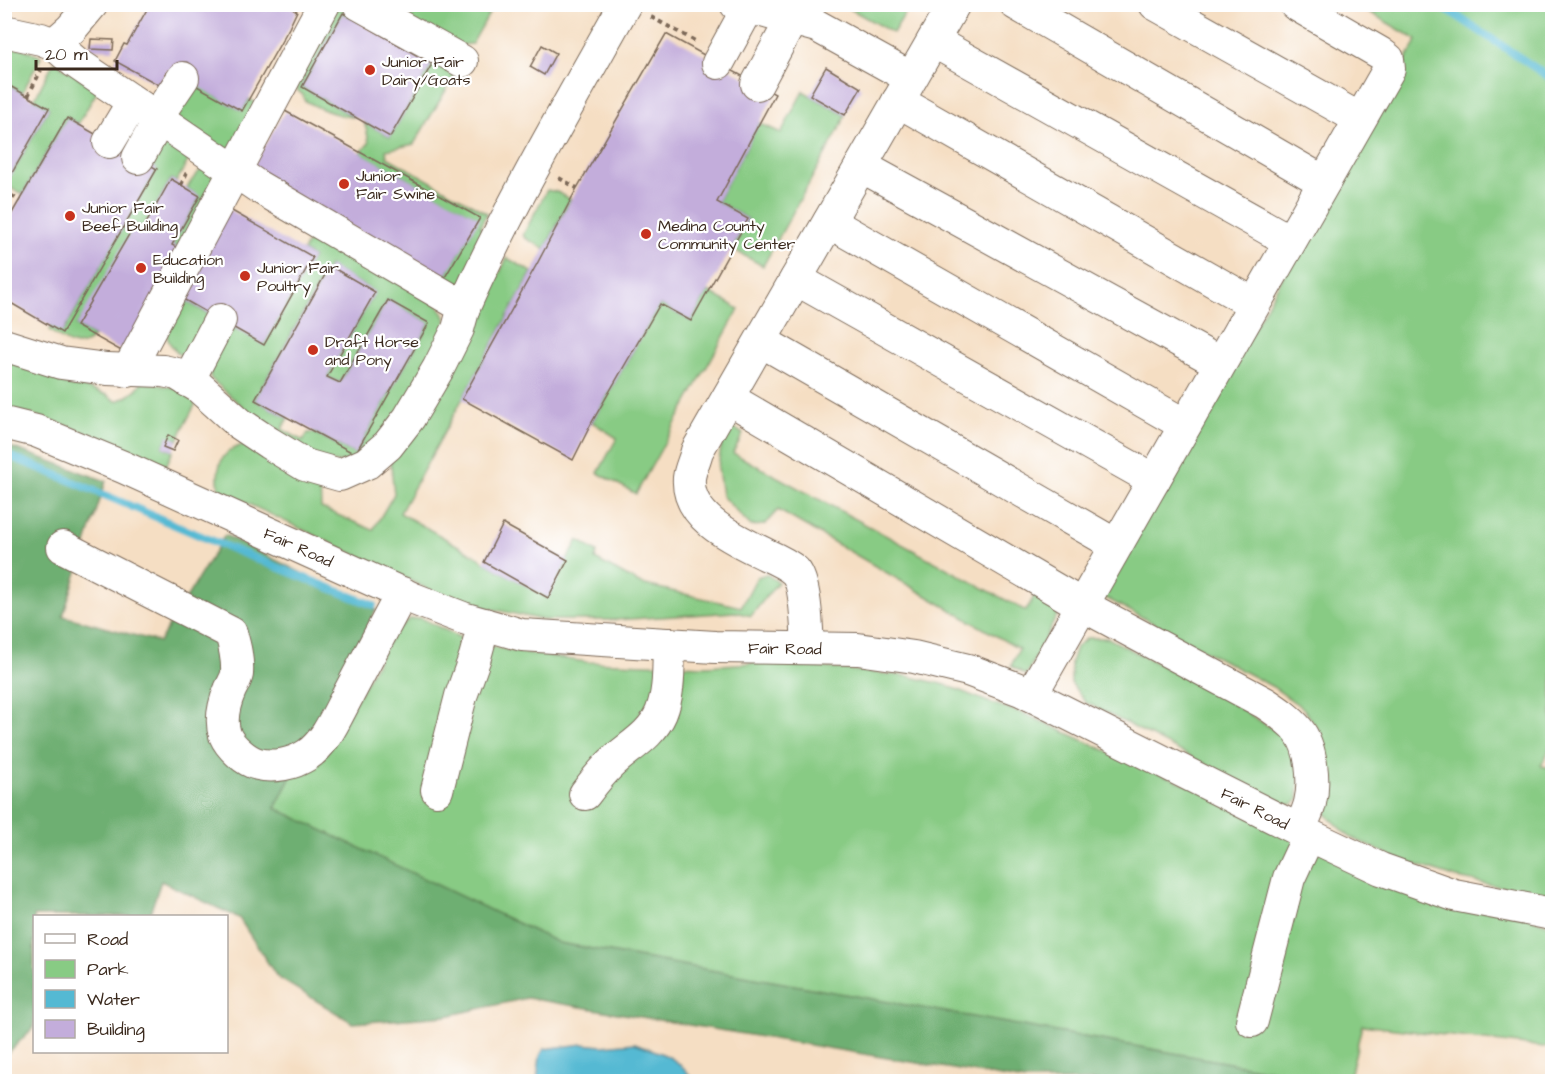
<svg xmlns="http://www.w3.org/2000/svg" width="1557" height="1086" viewBox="0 0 1557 1086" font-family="'Architects Daughter',sans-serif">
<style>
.green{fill:#88cb84;stroke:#627a51;stroke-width:1.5;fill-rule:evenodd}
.forest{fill:#6eaf72;stroke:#546c48;stroke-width:1.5}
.water{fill:#54b9d3;stroke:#487278;stroke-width:1.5}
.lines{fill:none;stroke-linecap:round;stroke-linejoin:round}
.stream{stroke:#54b9d3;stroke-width:8}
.building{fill:#c3addb}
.minor-casing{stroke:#7c6958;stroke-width:34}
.path{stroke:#7c6958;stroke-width:4;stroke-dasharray:4.5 4.5;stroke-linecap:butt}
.minor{stroke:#fff;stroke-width:32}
.poi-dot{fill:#c8321e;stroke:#fff;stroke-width:2}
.labels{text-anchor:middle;stroke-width:4.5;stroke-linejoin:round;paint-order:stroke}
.poi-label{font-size:16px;fill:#3b2a1e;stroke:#fff;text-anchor:start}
.street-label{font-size:16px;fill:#3b2a1e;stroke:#fff}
</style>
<rect width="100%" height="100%" fill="#fff"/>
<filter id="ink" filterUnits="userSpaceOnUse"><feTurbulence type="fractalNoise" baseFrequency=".0167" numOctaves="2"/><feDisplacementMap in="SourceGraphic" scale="12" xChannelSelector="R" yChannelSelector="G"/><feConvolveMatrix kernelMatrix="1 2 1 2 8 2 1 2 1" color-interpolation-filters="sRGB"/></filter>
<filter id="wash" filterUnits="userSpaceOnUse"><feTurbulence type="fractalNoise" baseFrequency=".008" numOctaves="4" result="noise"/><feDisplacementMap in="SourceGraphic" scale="24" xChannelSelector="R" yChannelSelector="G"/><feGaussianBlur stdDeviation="1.35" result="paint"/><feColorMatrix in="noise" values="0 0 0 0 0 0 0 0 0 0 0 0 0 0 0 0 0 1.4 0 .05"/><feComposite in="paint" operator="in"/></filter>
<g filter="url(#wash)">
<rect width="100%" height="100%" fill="#f5dec3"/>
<g class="green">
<path d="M374 5H494L472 44 446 46Z"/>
<path d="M843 5H910L893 33Z"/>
<path d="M1357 5H1552V745L1541 766 1552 768V897L1457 878 1396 858 1350 837 1326 814 1323 787 1325 756 1318 729 1304 709 1273 687 1102 596 1417 40Z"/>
<path d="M342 8 364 19 359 22 343 13 302 87 354 117C336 116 320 109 304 100L303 95 298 91 295 85 335 9Z"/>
<path d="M22 48 41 57 22 93 8 85 5 91V49Z"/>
<path d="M434 57 459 68 414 144 386 150 387 157 487 213 480 227 482 229 483 235 464 281 455 287 444 279 479 218 360 153 369 143 367 132 364 122 390 137 432 64 430 62Z"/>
<path d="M55 62 98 90 78 124 67 118 23 194 5 186 49 108 34 100 51 67Z"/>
<path d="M190 81 242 111 249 99 264 108 227 153 168 117Z"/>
<path d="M803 91 845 115 842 124 763 266 732 249 748 219 717 202 759 123 781 133Z"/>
<path d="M158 135 192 154 176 182 171 179 143 229 76 326 94 336C79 354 64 341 49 330L51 326 63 332 156 169 145 163Z"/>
<path d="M206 166H209L216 178 183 251 172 245 200 197 187 188C192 179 197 172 206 166Z"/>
<path d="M547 190 557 192 570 199 545 249 525 238 523 235Z"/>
<path d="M316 229C336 240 356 252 376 263 399 276 428 287 442 311 445 316 447 322 447 328 445 342 434 358 427 370 411 398 394 429 369 451 361 458 346 463 335 462 298 461 239 402 211 379 205 356 216 344 227 324L264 344 313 257 303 251ZM329 266 375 292 327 377 340 383 388 300 429 323 355 454 315 433H308L303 441 282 429 288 418 255 400Z"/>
<path d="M507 258 532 272 400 513 480 558 484 562 547 597 578 540 597 552 595 559 641 584 741 607 757 577 766 574 778 582 751 616 735 612 615 620H543L473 605 430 590 219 490C217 477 217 462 227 453 232 448 242 445 249 442L320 482 321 508 373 530 394 494 390 456 446 374 480 314Z"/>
<path d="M708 291 739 309 636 494 598 473 617 438 592 422 660 304 691 321Z"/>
<path d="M176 295 212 316 185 357C177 355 176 351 171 345 160 330 171 311 176 295Z"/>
<path d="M4 356 23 361 67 385 84 387 107 395 116 401C128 398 135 392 142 382L194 391 195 405 183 428 178 440 168 436 163 447 173 451 166 466C113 444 61 420 5 408Z"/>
<path d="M730 425 743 434 733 453 1026 611 1037 591 1063 604 1026 675 1011 666 1019 649 778 510 764 525 751 526 722 496 718 468 722 440Z"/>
<path d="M421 618 461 638 507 650 586 662 706 666 769 662 907 676 946 685 988 702 1025 714 1140 766 1552 926V1048L1362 1025 1349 1081H1330L559 943 275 808 293 773H307L333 741 394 632 410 619Z"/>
<path d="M1087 638H1108L1221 696 1279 733 1293 747 1300 760 1298 800 1293 804H1282L1085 702 1071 683V662L1076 647Z"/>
</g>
<path class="forest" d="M5 445 106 481 63 616 159 642 225 535 376 610 275 808 559 943 1330 1081H1025L527 998 446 1016 353 1023 277 977 239 918 161 881 149 916H34V1027L5 1056Z"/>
<path class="water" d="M635 1043C658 1052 682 1058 693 1081H537L540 1056 544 1049 583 1044 602 1046Z"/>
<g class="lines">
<g class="stream">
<path d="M1436 4 1454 14 1552 79"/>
<path d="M4 454C64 477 123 503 182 528 245 555 309 580 373 605"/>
</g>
</g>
<g id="blocks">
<g class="building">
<path d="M150 4H286L297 11 289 28 242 111 168 70 159 85 115 61 124 44 127 45Z"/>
<path d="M343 13 432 64 390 137 302 87Z"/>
<path d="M666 34 775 94 717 202 748 219 691 321 660 304 592 422 573 460 462 399 538 262 577 188Z"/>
<path d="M91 39 114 40 113 50 90 49Z"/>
<path d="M542 45 556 53 544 75 530 67Z"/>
<path d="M826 67 861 88 845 115 810 95Z"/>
<path d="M8 85 49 108 4 187V91Z"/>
<path d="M285 111 480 218 444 279 250 171Z"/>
<path d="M67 118 157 169 62 333 4 299V227Z"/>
<path d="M171 179 200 196 172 245 183 251 125 353 76 326 135 224 143 229Z"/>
<path d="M225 207 313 257 264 345 176 295Z"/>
<path d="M330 266 375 292 327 377 340 383 388 300 429 323 355 454 255 400Z"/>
<path d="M168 435 178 440 173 451 163 447Z"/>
<path d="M503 524 568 560 548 598 484 562Z"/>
</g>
</g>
</g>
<g filter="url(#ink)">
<use href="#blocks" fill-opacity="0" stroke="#7c6958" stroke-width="1.5"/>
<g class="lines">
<g class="minor-casing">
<g id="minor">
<path d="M359 4 462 61"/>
<path d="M736 4 817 26 911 78"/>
<path d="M1016 4 1324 182"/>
<path d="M1155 4 1360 119"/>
<path d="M4 31 41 39 54 44 75 62 257 186 464 307 458 329 438 369 409 418 388 445 367 463 340 475 305 465 269 443 239 423 199 387 177 374 163 371 107 369 61 363 4 345"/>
<path d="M933 41 1290 241"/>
<path d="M54 44 71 29 92 4"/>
<path d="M718 63 748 8"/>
<path d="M757 84 792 19"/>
<path d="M898 101 1254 304"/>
<path d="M156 118 183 78"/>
<path d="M109 142 133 102"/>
<path d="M138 158 159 120"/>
<path d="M861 166 1220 363"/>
<path d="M829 222 1185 425"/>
<path d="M796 279 1154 480"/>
<path d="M464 307C511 202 569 104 625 4"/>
<path d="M761 341 1116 545"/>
<path d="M128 371 324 4"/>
<path d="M188 381 220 320"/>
<path d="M728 398 1082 605 1265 703C1277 711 1289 719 1298 730 1312 747 1315 782 1310 803 1308 812 1303 821 1299 830"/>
<path id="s1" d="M4 423 36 431 123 467 414 599 463 618 522 635 715 647 858 649 914 657 968 670 1021 690 1309 835 1381 869 1454 895 1552 914"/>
<path d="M63 547 231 633C235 647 238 659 237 674 236 680 232 685 230 690 224 704 220 720 225 735 230 747 246 761 258 764 274 768 293 764 307 755 326 743 337 715 348 695 366 661 384 627 402 593"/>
<path d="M808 648C807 630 806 583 795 571 787 564 776 559 767 555 737 540 686 519 689 478 690 469 695 460 697 451L954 4"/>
<path d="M1031 695 1389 69 1388 59 1380 53 1295 4"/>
<path d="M437 790 461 696 475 657 484 624"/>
<path d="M585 794C594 782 604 769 616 759 632 745 652 734 661 713 670 691 668 667 669 644"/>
<path d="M1252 1021 1289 878 1309 835"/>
</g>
</g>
<g class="path">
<path d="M651 17 697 42"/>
<path d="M28 96 41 70"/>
<path d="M559 178 577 188"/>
<path d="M181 185 187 172"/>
<path d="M4 191 20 201"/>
</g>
<use href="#minor" class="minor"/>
</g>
</g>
<g class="poi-dot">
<circle cx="370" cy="70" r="6"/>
<circle cx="344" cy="184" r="6"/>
<circle cx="70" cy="216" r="6"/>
<circle cx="646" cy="234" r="6"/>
<circle cx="141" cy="268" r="6"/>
<circle cx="245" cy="276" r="6"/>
<circle cx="313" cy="350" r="6"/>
</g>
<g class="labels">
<g class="poi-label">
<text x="382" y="67">Junior Fair<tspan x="382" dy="18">Dairy/Goats</tspan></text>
<text x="356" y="181">Junior<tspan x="356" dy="18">Fair Swine</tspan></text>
<text x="82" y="213">Junior Fair<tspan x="82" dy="18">Beef Building</tspan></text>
<text x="658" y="231">Medina County<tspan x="658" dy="18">Community Center</tspan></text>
<text x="153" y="265">Education<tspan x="153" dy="18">Building</tspan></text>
<text x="257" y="273">Junior Fair<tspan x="257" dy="18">Poultry</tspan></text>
<text x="325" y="347">Draft Horse<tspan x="325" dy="18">and Pony</tspan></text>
</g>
<g class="street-label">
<text dy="6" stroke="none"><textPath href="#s1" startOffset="320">Fair Road</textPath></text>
<text dy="6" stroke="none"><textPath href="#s1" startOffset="824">Fair Road</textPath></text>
<text dy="6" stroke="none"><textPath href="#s1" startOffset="1328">Fair Road</textPath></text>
</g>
</g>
<rect width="1557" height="1086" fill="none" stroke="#fff" stroke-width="24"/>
<rect x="33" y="915" width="195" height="138" fill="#ffffff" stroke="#b1aaa5" stroke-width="1.5"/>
<rect x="45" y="934" width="30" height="9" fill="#ffffff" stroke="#b1aaa5" stroke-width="1.5"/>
<text x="87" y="945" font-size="18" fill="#3b2a1e">Road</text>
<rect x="45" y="960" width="30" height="18" fill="#88cb84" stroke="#b1aaa5" stroke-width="1.5"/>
<text x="87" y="975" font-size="18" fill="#3b2a1e">Park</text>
<rect x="45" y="990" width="30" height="18" fill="#54b9d3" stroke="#b1aaa5" stroke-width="1.5"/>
<text x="87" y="1005" font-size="18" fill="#3b2a1e">Water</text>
<rect x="45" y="1020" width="30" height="18" fill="#c3addb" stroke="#b1aaa5" stroke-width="1.5"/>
<text x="87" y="1035" font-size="18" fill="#3b2a1e">Building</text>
<path d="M36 60v9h81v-9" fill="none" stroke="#3b2a1e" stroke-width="3"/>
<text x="45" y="60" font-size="18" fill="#3b2a1e" stroke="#ffffff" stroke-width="4.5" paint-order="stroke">20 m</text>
</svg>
